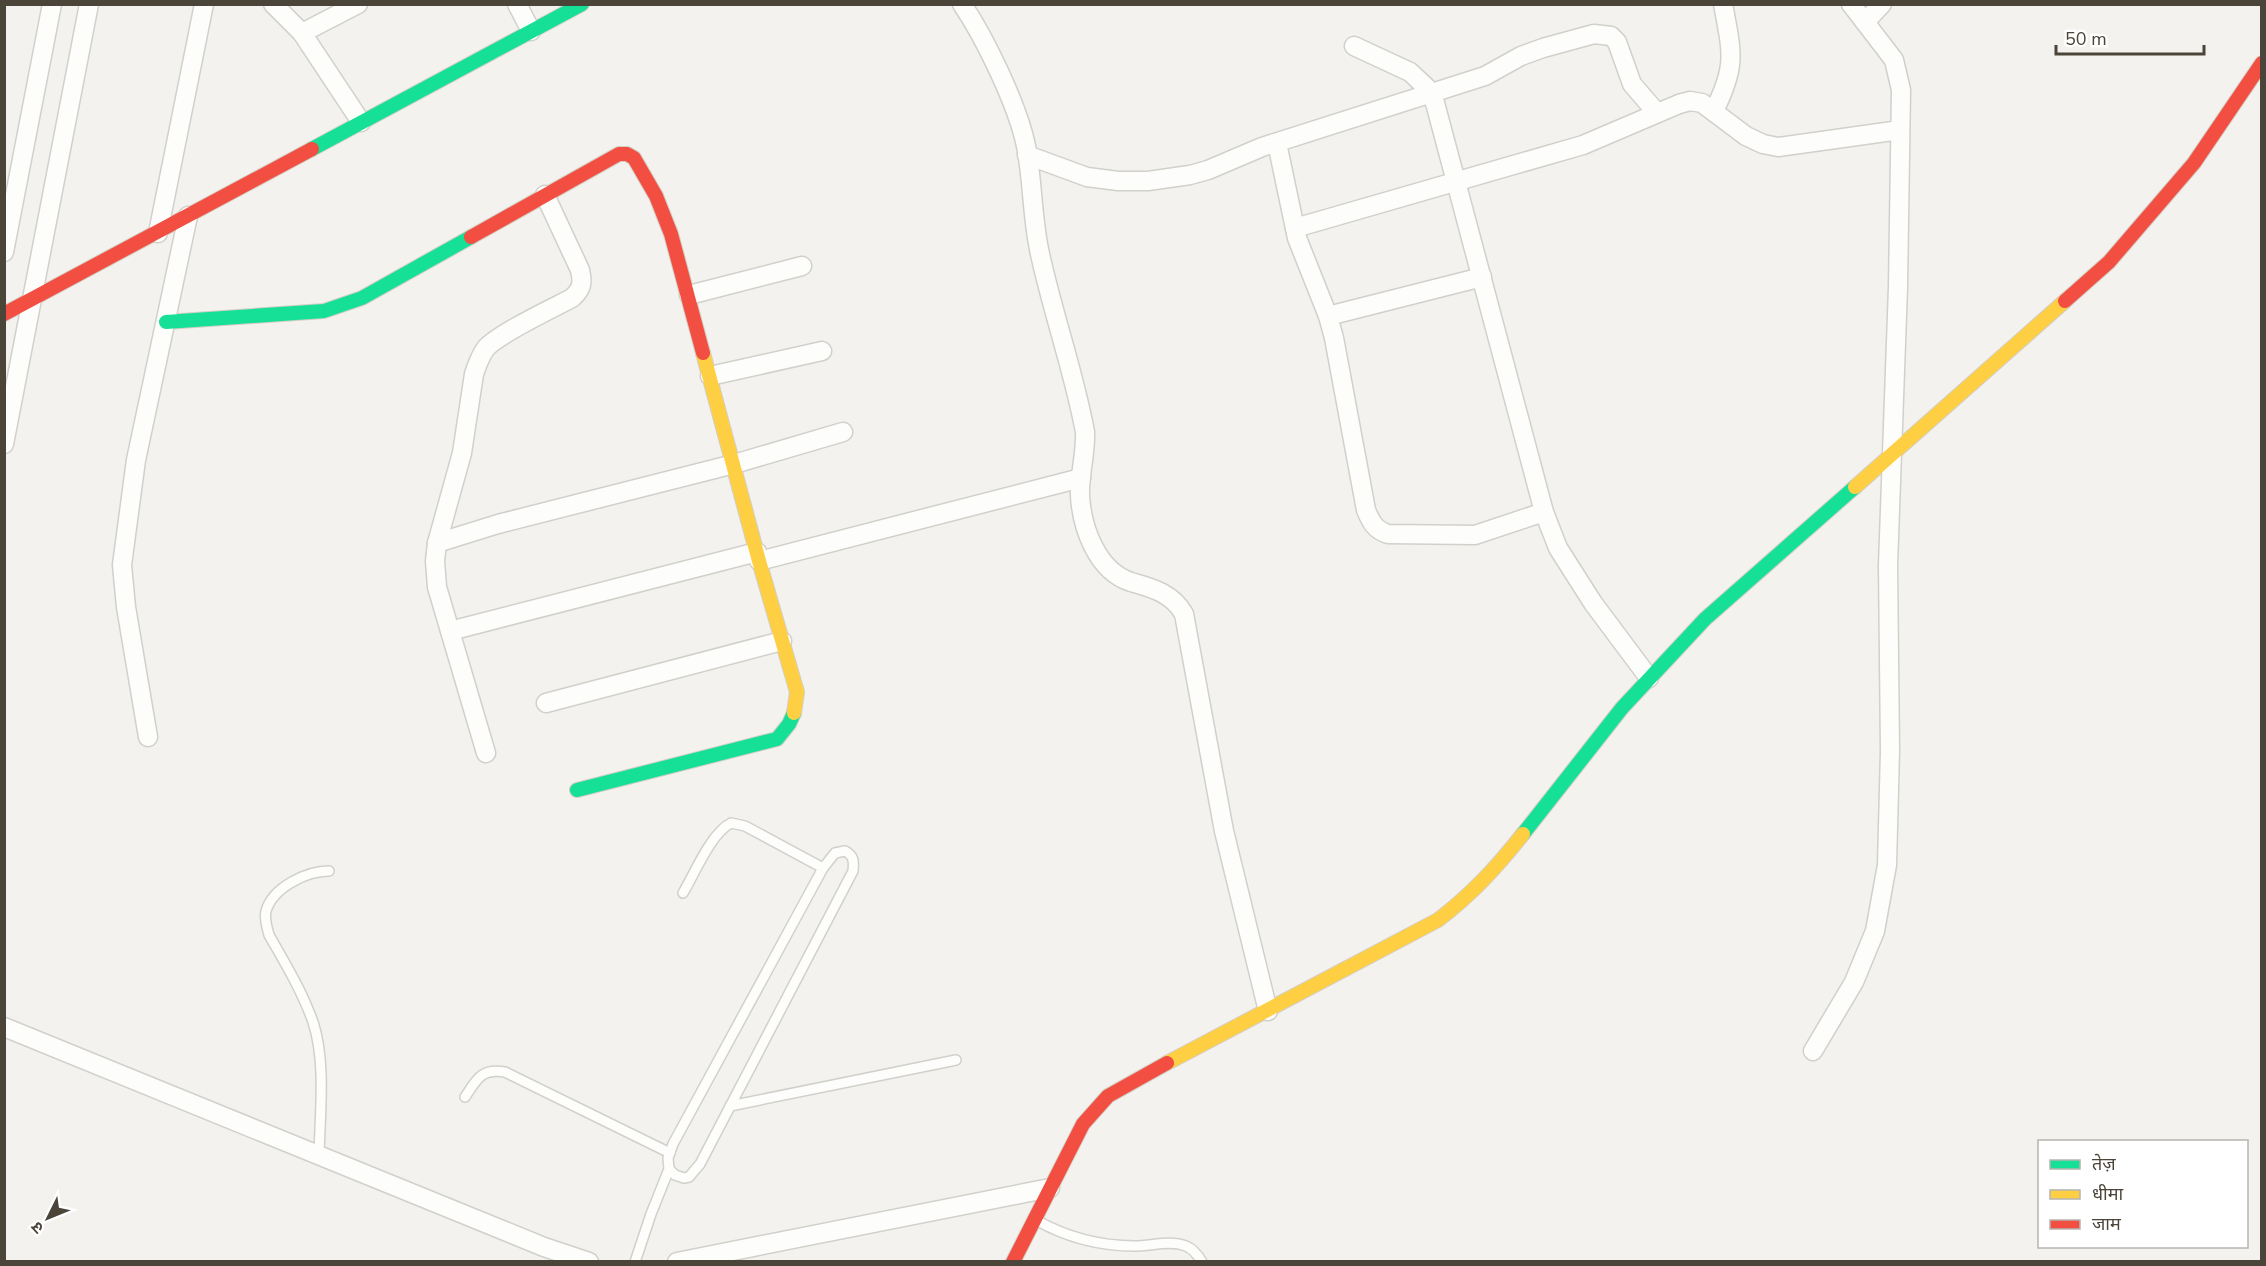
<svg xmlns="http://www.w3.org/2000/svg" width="2266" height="1266" viewBox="0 0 2266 1266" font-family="'Nunito Sans','Noto Sans Devanagari',sans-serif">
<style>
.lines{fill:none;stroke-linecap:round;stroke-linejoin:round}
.lane-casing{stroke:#d2d0cb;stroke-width:12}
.street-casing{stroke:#d2d0cb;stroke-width:21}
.fast-casing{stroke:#d3cfc5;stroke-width:16}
.slow-casing{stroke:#d3cfc5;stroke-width:16}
.jam-casing{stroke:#d3cfc5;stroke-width:16}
.lane{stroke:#fdfdfc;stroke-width:9}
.street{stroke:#fdfdfc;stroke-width:18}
.fast{stroke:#16e098;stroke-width:14}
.slow{stroke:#ffcf43;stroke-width:14}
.jam{stroke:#f24e42;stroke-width:14}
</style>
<rect width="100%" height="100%" fill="#f4f2ee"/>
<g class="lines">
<g class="lane-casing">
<g id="lane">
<path d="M683 893C695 873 711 833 731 823L745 826 823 868"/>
<path d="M465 1097C477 1079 481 1068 505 1072L670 1153"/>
<path d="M730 1106 956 1060"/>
<path d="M319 1155C320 1114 326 1061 313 1022 302 991 285 963 269 935 267 927 264 919 266 911 273 887 307 871 329 871"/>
<path d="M1036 1220C1066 1237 1100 1246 1135 1246 1151 1246 1170 1240 1186 1246 1193 1249 1198 1255 1202 1262"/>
<path d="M635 1262 651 1214 669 1169 668 1158 673 1144 823 868 835 853 845 851C854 856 854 861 853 871L700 1164 689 1177 684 1178 675 1175 669 1169"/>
</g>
</g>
<g class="street-casing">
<g id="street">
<path d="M273 4 302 33 361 122"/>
<path d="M517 4 531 31"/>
<path d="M962 4C985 38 1018 106 1026 146 1033 182 1032 219 1040 254 1053 314 1074 372 1085 432 1086 454 1079 475 1080 496 1082 528 1097 571 1131 582 1152 588 1172 593 1184 614L1224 831 1268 1011"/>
<path d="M1865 22 1882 4"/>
<path d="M302 33 358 4"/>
<path d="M1354 46 1410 72 1426 87 1435 103 1544 512 1558 548 1593 603 1649 678"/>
<path d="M1714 111C1737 65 1732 53 1723 4"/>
<path d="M1277 143 1297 238 1328 316 1334 338 1366 510C1371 522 1375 530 1388 534L1475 535 1544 512"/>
<path d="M1027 155 1087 177 1118 181H1148L1190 175 1208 170 1262 147 1485 76 1521 56 1543 48 1594 34 1611 36 1617 42 1632 84 1657 113"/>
<path d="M1295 228 1583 145 1679 104 1690 101 1702 103 1746 136 1763 144 1778 147 1900 130"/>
<path d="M158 233 204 4"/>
<path d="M4 252 52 4"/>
<path d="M689 295 802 266"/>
<path d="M1328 316 1482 277"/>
<path d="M710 376 822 351"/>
<path d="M4 444 89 4"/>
<path d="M437 543 498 524 734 464 843 432"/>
<path d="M759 561 1081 478"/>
<path d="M450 631 757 552"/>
<path d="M546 703 782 641"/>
<path d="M148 737 126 607 122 565 136 460 188 216"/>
<path d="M486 753 437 587 435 561 437 543 462 453 474 374C477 365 480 356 486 348 500 333 551 309 572 298 582 289 583 283 580 270L545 195"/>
<path d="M4 1027 544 1247 589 1262"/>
<path d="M1813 1051 1854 982 1875 931 1887 865 1890 751 1888 565 1898 287 1901 90 1894 60 1851 4"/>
<path d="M677 1262 1050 1188"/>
</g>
</g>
<g class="fast-casing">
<g id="fast">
<path d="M312 149 582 4"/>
<path d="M166 322 324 311 362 298 471 237"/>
<path d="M577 790 777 739 789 724 794 713"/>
<path d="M1523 834 1622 708 1705 619 1855 487"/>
</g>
</g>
<g class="slow-casing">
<g id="slow">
<path d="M703 353 759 561 797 692 794 713"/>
<path d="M1855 487 2065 301"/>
<path d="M1167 1063 1438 920C1472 894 1496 868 1523 834"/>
</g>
</g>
<g class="jam-casing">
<g id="jam">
<path d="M471 237 619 154H627L634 158 656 196 671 234 703 353"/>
<path d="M2065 301 2109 262 2194 163 2262 63"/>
<path d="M4 314 312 149"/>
<path d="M1013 1262 1083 1124 1108 1096 1167 1063"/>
</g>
</g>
<use href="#lane" class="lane"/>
<use href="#street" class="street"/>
<use href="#fast" class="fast"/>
<use href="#slow" class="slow"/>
<use href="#jam" class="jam"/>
</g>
<rect width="2266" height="1266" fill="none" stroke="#4b4439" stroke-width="12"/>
<rect x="2038" y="1140" width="210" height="108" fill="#ffffff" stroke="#b7b4b0" stroke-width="1.5"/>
<rect x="2050" y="1160" width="30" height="9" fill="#16e098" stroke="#b7b4b0" stroke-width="1.5"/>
<text x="2092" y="1170" font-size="18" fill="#4b4439">तेज़</text>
<rect x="2050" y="1190" width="30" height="9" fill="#ffcf43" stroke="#b7b4b0" stroke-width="1.5"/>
<text x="2092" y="1200" font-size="18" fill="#4b4439">धीमा</text>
<rect x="2050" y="1220" width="30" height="9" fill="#f24e42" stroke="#b7b4b0" stroke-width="1.5"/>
<text x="2092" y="1230" font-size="18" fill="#4b4439">जाम</text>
<g transform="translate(48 1218) rotate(227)" stroke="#ffffff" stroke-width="4.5" paint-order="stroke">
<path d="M0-4.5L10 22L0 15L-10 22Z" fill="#4b4439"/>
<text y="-9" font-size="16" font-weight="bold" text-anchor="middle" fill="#4b4439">उ</text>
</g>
<path d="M2056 45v9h148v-9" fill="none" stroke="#4b4439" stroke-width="3"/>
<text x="2065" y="45" font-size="18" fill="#4b4439" stroke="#ffffff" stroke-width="4.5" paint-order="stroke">50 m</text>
</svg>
